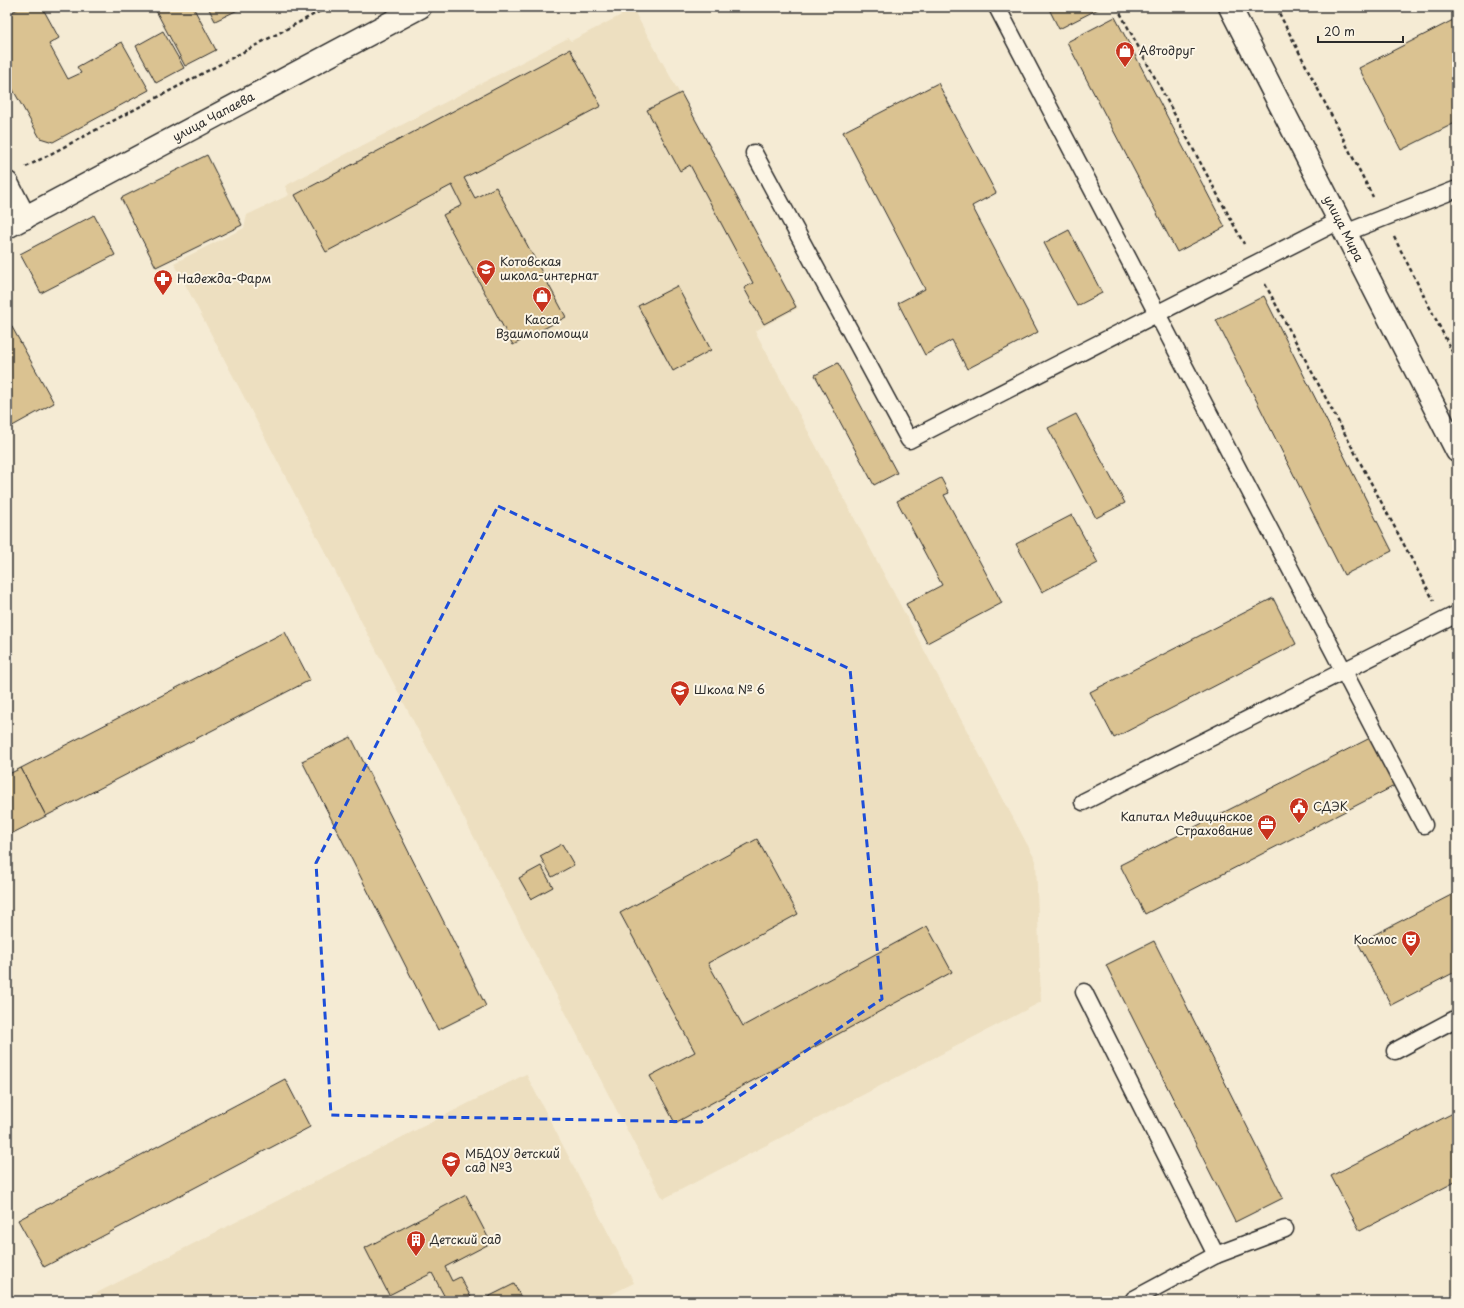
<svg xmlns="http://www.w3.org/2000/svg" width="1464" height="1308" viewBox="0 0 1464 1308" font-family="'Playpen Sans',sans-serif">
<style>
.built{fill:#eddfc0}
.building{fill:#dac291;stroke:#2b2b2b}
.lines{fill:none;stroke-linecap:round;stroke-linejoin:round}
.service-casing{stroke:#2b2b2b;stroke-width:19}
.tertiary-casing{stroke:#2b2b2b;stroke-width:25}
.path{stroke:#2b2b2b;stroke-width:2.5;stroke-dasharray:4 3;stroke-linecap:butt}
.service{stroke:#fcf5e5;stroke-width:16}
.tertiary{stroke:#fcf5e5;stroke-width:22}
.marked{fill:none;stroke:#1d4ed8;stroke-width:3;stroke-dasharray:8 5;stroke-linejoin:round}
.labels{text-anchor:middle;stroke-width:4;stroke-linejoin:round;paint-order:stroke}
.poi-label{font-size:12px;fill:#2b2b2b;stroke:#fcf5e5;text-anchor:start}
.street-label{font-size:12px;fill:#2b2b2b;stroke:#fcf5e5}
</style>
<rect width="100%" height="100%" fill="#f5ebd4"/>
<filter id="ink" filterUnits="userSpaceOnUse"><feTurbulence type="fractalNoise" baseFrequency=".025" numOctaves="2"/><feDisplacementMap in="SourceGraphic" scale="8" xChannelSelector="R" yChannelSelector="G"/><feConvolveMatrix kernelMatrix="1 2 1 2 8 2 1 2 1" color-interpolation-filters="sRGB"/></filter>
<g filter="url(#ink)">
<g class="built">
<path d="M633 9 798 308 755 331 1036 861 1041 1002 663 1199 174 263 244 228 247 215 289 195 285 186 568 38 571 41Z"/>
<path d="M526 1074 634 1283 597 1301H81Z"/>
</g>
<g class="building">
<path d="M21 7H42L59 38 49 44 68 79 81 73 77 67 122 42 149 90 53 142 40 138 7 79V15Z"/>
<path d="M154 7H193L216 50 185 66Z"/>
<path d="M208 7H244L215 21Z"/>
<path d="M1048 7H1102L1059 29Z"/>
<path d="M1115 17 1225 227 1177 252 1067 42Z"/>
<path d="M1457 18V122L1401 150 1359 68Z"/>
<path d="M163 31 184 68 156 83 136 46Z"/>
<path d="M570 49 601 106 464 178 475 198 496 187 566 317 513 345 443 215 462 205 452 185 326 252 295 195Z"/>
<path d="M938 83 996 193 972 206 1038 332 967 369 952 340 925 355 898 303 925 289 843 132Z"/>
<path d="M681 93 796 307 764 324 744 288 753 283 690 165 680 171 647 110Z"/>
<path d="M207 155 242 225 156 267 121 198Z"/>
<path d="M94 215 115 255 41 293 20 254Z"/>
<path d="M1069 230 1102 293 1077 306 1044 243Z"/>
<path d="M677 286 711 350 673 371 638 306Z"/>
<path d="M1264 296 1392 551 1344 575 1216 320Z"/>
<path d="M7 318 54 403 7 429Z"/>
<path d="M838 363 897 473 874 485 815 375Z"/>
<path d="M1076 414 1125 503 1096 518 1048 428Z"/>
<path d="M941 478 949 493 944 495 1002 603 927 643 906 604 942 585 897 501Z"/>
<path d="M1072 515 1098 563 1042 592 1016 544Z"/>
<path d="M1273 598 1296 644 1114 738 1090 692Z"/>
<path d="M285 632 310 680 46 816 21 768Z"/>
<path d="M1376 735 1400 783 1145 914 1120 865Z"/>
<path d="M351 737 486 1006 438 1030 302 761Z"/>
<path d="M21 768 46 816 7 836V775Z"/>
<path d="M1457 826V840L1451 829Z"/>
<path d="M757 839 798 914 708 963 743 1026 927 926 952 972 675 1123 650 1076 695 1052 620 913Z"/>
<path d="M562 844 574 865 552 877 540 856Z"/>
<path d="M541 866 553 887 531 899 519 878Z"/>
<path d="M1457 892V971L1391 1005 1358 943Z"/>
<path d="M1154 941 1283 1198 1235 1222 1106 965Z"/>
<path d="M285 1079 310 1127 44 1267 18 1220Z"/>
<path d="M1457 1111V1187L1455 1182 1360 1231 1331 1176Z"/>
<path d="M466 1195 491 1243 445 1267 452 1281 460 1277 473 1301H447L432 1273 389 1295 365 1248Z"/>
<path d="M514 1284 523 1301H480Z"/>
</g>
<g class="lines">
<g class="service-casing">
<g id="service">
<path d="M997 7 1424 825"/>
<path d="M754 153 909 440 1339 221"/>
<path d="M1345 233 1457 189"/>
<path d="M1083 802 1457 614"/>
<path d="M1084 992 1216 1255"/>
<path d="M1395 1051 1457 1018"/>
<path d="M1134 1301V1299L1216 1255 1285 1229"/>
</g>
</g>
<g class="tertiary-casing">
<g id="tertiary">
<path id="s1" d="M1230 7 1457 451"/>
<path d="M7 183 25 218"/>
<path id="s2" d="M7 227 420 7"/>
</g>
</g>
<g class="path">
<path d="M1117 7 1244 244"/>
<path d="M1276 7 1373 197"/>
<path d="M26 167 328 7"/>
<path d="M1394 237 1457 361"/>
<path d="M1265 284 1434 601"/>
</g>
<use href="#service" class="service"/>
<use href="#tertiary" class="tertiary"/>
</g>
</g>
<path class="marked" d="M498 506 850 669 882 999 701 1122 331 1115 316 863Z"/>
<defs>
<g id="shop-pin" transform="scale(1)"><path d="M0 17L-7.5 6A9.5 9.5 0 1 1 7.5 6Z" fill="#c8321e" stroke="#fcf5e5"/><path d="M-5-2.5h2.3a2.7 3.5 0 0 1 5.4 0H5L5.5 6h-11ZM-1.5-2.5h3a1.5 2.3 0 0 0-3 0Z" fill="#fff"/></g>
<g id="school-pin" transform="scale(1)"><path d="M0 17L-7.5 6A9.5 9.5 0 1 1 7.5 6Z" fill="#c8321e" stroke="#fcf5e5"/><path d="M0-5L7-2L0 1L-7-2ZM-4 1L0 2.5L4 1V4Q0 6-4 4Z" fill="#fff"/></g>
<g id="pharmacy-pin" transform="scale(1)"><path d="M0 17L-7.5 6A9.5 9.5 0 1 1 7.5 6Z" fill="#c8321e" stroke="#fcf5e5"/><path d="M-2-6h4v4h4v4h-4v4h-4v-4h-4v-4h4Z" fill="#fff"/></g>
<g id="civic-pin" transform="scale(1)"><path d="M0 17L-7.5 6A9.5 9.5 0 1 1 7.5 6Z" fill="#c8321e" stroke="#fcf5e5"/><path d="M-.6-6.5H3V-4.5H.6V-3L4-1V1h2V6H-6V1h2V-1L-.6-3ZM-1.2 2.5V6h2.4V2.5Z" fill="#fff"/></g>
<g id="office-pin" transform="scale(1)"><path d="M0 17L-7.5 6A9.5 9.5 0 1 1 7.5 6Z" fill="#c8321e" stroke="#fcf5e5"/><path d="M-6-3h4V-5.5h4V-3h4V5H-6ZM-1-4.5V-3h2v-1.5ZM-6 0V1H6V0Z" fill="#fff"/></g>
<g id="theatre-pin" transform="scale(1)"><path d="M0 17L-7.5 6A9.5 9.5 0 1 1 7.5 6Z" fill="#c8321e" stroke="#fcf5e5"/><path d="M-5-5.5Q0-4 5-5.5V0Q5 5 0 6Q-5 5-5 0ZM-3.3-2.5H-1v1.5H-3.3ZM1-2.5H3.3v1.5H1ZM-2.8 1Q0 5.5 2.8 1Z" fill="#fff"/></g>
<g id="building-pin" transform="scale(1)"><path d="M0 17L-7.5 6A9.5 9.5 0 1 1 7.5 6Z" fill="#c8321e" stroke="#fcf5e5"/><path d="M-4-6H4V6H1V3H-1V6H-4ZM-2.5-4.3h1.7v1.8h-1.7ZM.8-4.3h1.7v1.8H.8ZM-2.5-1h1.7V.8h-1.7ZM.8-1h1.7V.8H.8Z" fill="#fff"/></g>
</defs>
<g fill-rule="evenodd">
<use href="#shop-pin" x="1125" y="51"/>
<use href="#school-pin" x="486" y="269"/>
<use href="#pharmacy-pin" x="163" y="279"/>
<use href="#shop-pin" x="542" y="296"/>
<use href="#school-pin" x="680" y="690"/>
<use href="#civic-pin" x="1299" y="807"/>
<use href="#office-pin" x="1267" y="824"/>
<use href="#theatre-pin" x="1411" y="940"/>
<use href="#school-pin" x="451" y="1161"/>
<use href="#building-pin" x="416" y="1240"/>
</g>
<g class="labels">
<g class="poi-label">
<text x="1139" y="55">Автодруг</text>
<text x="500" y="266">Котовская<tspan x="500" dy="14">школа-интернат</tspan></text>
<text x="177" y="283">Надежда-Фарм</text>
<text x="542" y="324" text-anchor="middle">Касса<tspan x="542" dy="14">Взаимопомощи</tspan></text>
<text x="694" y="694">Школа № 6</text>
<text x="1313" y="811">СДЭК</text>
<text x="1253" y="821" text-anchor="end">Капитал Медицинское<tspan x="1253" dy="14">Страхование</tspan></text>
<text x="1397" y="944" text-anchor="end">Космос</text>
<text x="465" y="1158">МБДОУ детский<tspan x="465" dy="14">сад №3</tspan></text>
<text x="430" y="1244">Детский сад</text>
</g>
<g class="street-label">
<text dy="4" stroke="none"><textPath href="#s2" startOffset="234">улица Чапаева</textPath></text>
<text dy="4" stroke="none"><textPath href="#s1" startOffset="249">улица Мира</textPath></text>
</g>
</g>
<rect width="1464" height="1308" fill="none" stroke="#fcf5e5" stroke-width="24"/>
<rect x="12" y="12" width="1440" height="1284" fill="none" stroke="#2b2b2b" stroke-width="1.5" filter="url(#ink)"/>
<path d="M1318 36v6h85v-6" fill="none" stroke="#2b2b2b" stroke-width="2"/>
<text x="1324" y="36" font-size="12" fill="#2b2b2b" stroke="#fcf5e5" stroke-width="3" paint-order="stroke">20 m</text>
</svg>
